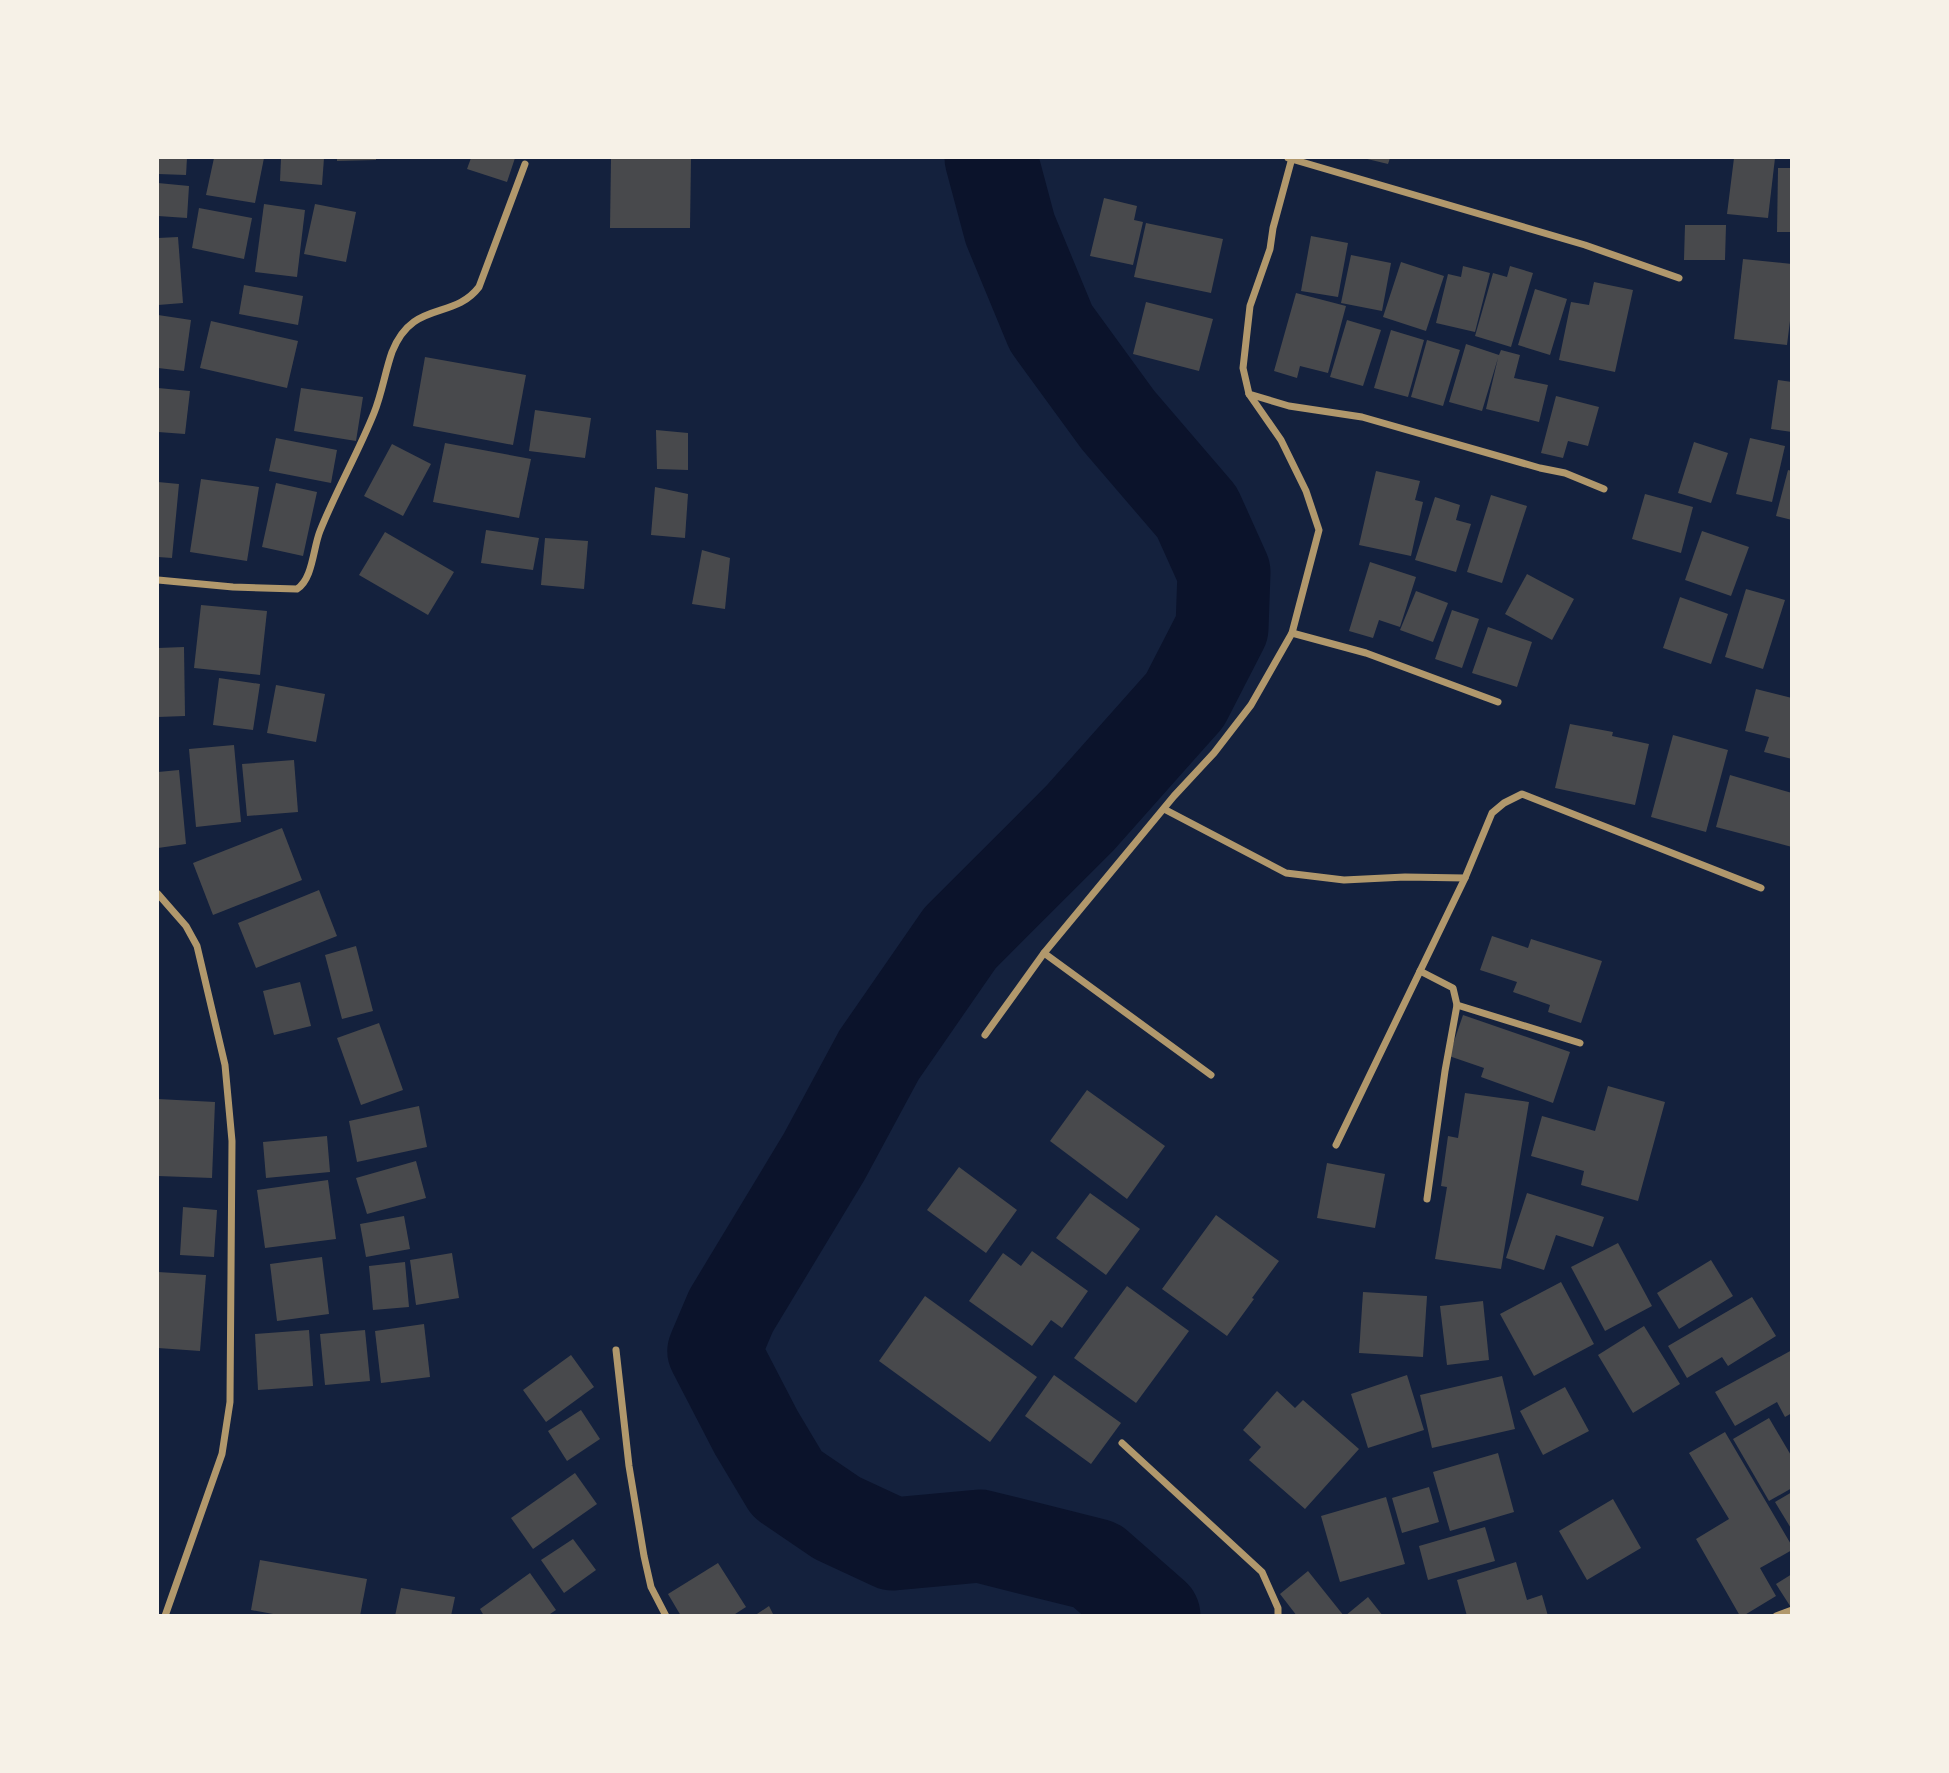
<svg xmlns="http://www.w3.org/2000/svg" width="1949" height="1773" viewBox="0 0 1949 1773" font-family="'Noto Sans',sans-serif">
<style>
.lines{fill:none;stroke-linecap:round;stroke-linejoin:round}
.river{stroke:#0b132b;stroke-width:93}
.building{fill:#48494c}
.minor{stroke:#b1986c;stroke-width:7}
</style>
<rect width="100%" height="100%" fill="#14213d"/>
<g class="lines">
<path class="river" d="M991 158 1010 229 1051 328 1118 420 1197 512 1224 572 1222 628 1185 700 1080 818 960 938 879 1055 824 1157 731 1311 714 1351 756 1432 787 1484 837 1518 893 1544 980 1536 1096 1565 1154 1616"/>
</g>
<g class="building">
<path d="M158 158H187L186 175 158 174Z"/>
<path d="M214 158H264L255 203 206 195Z"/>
<path d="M281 158H324L322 185 280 181Z"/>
<path d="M337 158H376V160L337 161Z"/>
<path d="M471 158H515L507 182 467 169Z"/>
<path d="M611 158H691L690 228H610Z"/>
<path d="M1363 158H1390L1388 164Z"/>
<path d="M1734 158H1775L1768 218 1727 214Z"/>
<path d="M1778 168H1792V232H1777Z"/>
<path d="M158 183 189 186 187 218 158 216Z"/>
<path d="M1104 198 1137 206 1134 220 1143 222 1133 265 1090 256Z"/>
<path d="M264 204 305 210 297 277 255 272Z"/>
<path d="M315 204 356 212 346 262 304 254Z"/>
<path d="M199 208 252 218 244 259 192 248Z"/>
<path d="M1146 223 1223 239 1211 293 1134 277Z"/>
<path d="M1685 225H1726L1725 260H1684Z"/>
<path d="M1311 236 1348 243 1338 297 1301 291Z"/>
<path d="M178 237 183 303 158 305V238Z"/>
<path d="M1351 255 1391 263 1382 311 1341 303Z"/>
<path d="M1743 259 1792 264V305L1787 345 1734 339Z"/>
<path d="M1401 262 1444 276 1426 331 1383 317Z"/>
<path d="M1463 266 1490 273 1475 332 1436 323 1448 274 1461 277Z"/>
<path d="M1510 266 1533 273 1511 347 1475 336 1493 273 1507 277Z"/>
<path d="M1594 282 1633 290 1615 372 1559 360 1571 302 1589 305Z"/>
<path d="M244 285 303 296 298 325 239 314Z"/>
<path d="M1535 289 1567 299 1550 355 1518 345Z"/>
<path d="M1296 293 1346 306 1328 373 1300 366 1297 378 1274 371Z"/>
<path d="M1146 302 1213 319 1199 371 1133 354Z"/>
<path d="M158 315 191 320 184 371 158 368Z"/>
<path d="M1347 320 1381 330 1363 386 1330 377Z"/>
<path d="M211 321 298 341 287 388 200 368Z"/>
<path d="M1391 330 1424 340 1408 397 1374 388Z"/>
<path d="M1427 340 1460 350 1443 406 1411 397Z"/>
<path d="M1466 344 1499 355 1501 350 1520 355 1514 378 1548 385 1539 422 1486 409 1498 358 1482 411 1449 402Z"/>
<path d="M425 357 526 375 513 445 413 426Z"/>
<path d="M1778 380 1792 382V432L1771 429Z"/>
<path d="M158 388 190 391 185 434 158 432Z"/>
<path d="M301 388 363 397 356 441 294 431Z"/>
<path d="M1556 396 1599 407 1588 446 1568 441 1563 458 1541 453Z"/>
<path d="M535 410 591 418 585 458 529 451Z"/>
<path d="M656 430 688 433V470L657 469Z"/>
<path d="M276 438 337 450 331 483 269 471Z"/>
<path d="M1750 438 1785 446 1772 502 1736 494Z"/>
<path d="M1694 442 1728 453 1711 503 1678 493Z"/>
<path d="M445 443 531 459 519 518 433 502Z"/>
<path d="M392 444 431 464 403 516 364 496Z"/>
<path d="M1788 470 1792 471V520L1776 516Z"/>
<path d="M1376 471 1420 481 1415 500 1423 502 1411 556 1359 545Z"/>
<path d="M201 479 259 487 247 561 190 552Z"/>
<path d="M158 482 179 484 172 558 158 557Z"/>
<path d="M276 483 317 492 303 556 262 547Z"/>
<path d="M655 487 688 494 685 538 651 535Z"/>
<path d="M1645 494 1693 507 1681 553 1632 539Z"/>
<path d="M1491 495 1527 506 1502 583 1467 572Z"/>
<path d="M1435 497 1460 505 1456 520 1471 524 1456 572 1415 560Z"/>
<path d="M486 530 539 538 533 570 481 563Z"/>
<path d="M1702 531 1749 547 1731 596 1685 580Z"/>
<path d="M385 532 454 572 428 615 359 575Z"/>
<path d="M545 538 588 541 584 589 541 585Z"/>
<path d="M702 550 730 558 725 609 692 604Z"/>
<path d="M1370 562 1416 577 1400 627 1379 620 1373 638 1349 631Z"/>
<path d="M1527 574 1574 599 1552 640 1505 614Z"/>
<path d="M1746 589 1785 600 1763 669 1725 657Z"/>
<path d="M1416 591 1448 603 1433 642 1400 630Z"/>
<path d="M1680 597 1728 614 1711 664 1663 648Z"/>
<path d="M201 605 267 611 260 675 194 668Z"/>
<path d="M1452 610 1479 619 1462 668 1435 659Z"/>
<path d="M1488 627 1532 642 1517 687 1472 673Z"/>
<path d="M184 647 185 716 158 717V648Z"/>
<path d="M219 678 260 684 253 730 213 725Z"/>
<path d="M276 685 325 694 316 742 267 733Z"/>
<path d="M1756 689 1792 698V759L1764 752 1769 737 1745 731Z"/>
<path d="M1570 724 1613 732 1612 736 1649 744 1635 805 1555 788Z"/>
<path d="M1673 735 1728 750 1706 832 1651 817Z"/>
<path d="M234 745 241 822 196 827 189 749Z"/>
<path d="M294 760 298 812 247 816 242 764Z"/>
<path d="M179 770 186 844 158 848V772Z"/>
<path d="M1730 775 1792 793V847L1716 827Z"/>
<path d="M282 828 302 880 213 915 193 863Z"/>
<path d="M319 890 337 936 256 968 238 923Z"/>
<path d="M1492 936 1528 948 1531 939 1602 961 1581 1023 1548 1012 1550 1005 1513 992 1517 982 1480 970Z"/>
<path d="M356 946 373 1011 342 1019 325 955Z"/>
<path d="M300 982 311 1026 274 1035 263 991Z"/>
<path d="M1463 1015 1570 1052 1553 1103 1481 1077 1484 1068 1449 1056Z"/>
<path d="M379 1023 403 1090 361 1105 337 1038Z"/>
<path d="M1608 1086 1665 1102 1638 1201 1581 1185 1584 1171 1531 1156 1542 1116 1595 1131Z"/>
<path d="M1087 1090 1165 1146 1127 1199 1050 1141Z"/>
<path d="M1465 1093 1529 1102 1501 1269 1435 1259 1447 1187 1441 1186 1448 1136 1458 1138Z"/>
<path d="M158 1099 215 1102 212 1178 158 1176Z"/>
<path d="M419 1106 427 1147 357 1162 349 1121Z"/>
<path d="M327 1136 330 1172 266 1178 263 1142Z"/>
<path d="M416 1161 426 1198 367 1214 356 1178Z"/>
<path d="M1327 1163 1385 1174 1375 1228 1317 1218Z"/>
<path d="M959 1167 1017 1210 986 1253 927 1210Z"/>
<path d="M328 1180 336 1239 265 1248 257 1190Z"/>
<path d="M1090 1193 1140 1229 1106 1275 1056 1238Z"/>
<path d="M1527 1193 1604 1217 1593 1247 1556 1235 1544 1270 1506 1258Z"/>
<path d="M183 1207 217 1210 214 1257 180 1255Z"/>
<path d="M1216 1215 1279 1261 1252 1298 1254 1299 1227 1336 1162 1289Z"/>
<path d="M404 1216 410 1249 366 1257 360 1224Z"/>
<path d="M1618 1243 1652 1306 1605 1331 1571 1267Z"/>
<path d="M1032 1251 1088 1291 1062 1328 1051 1320 1032 1346 969 1301 1003 1253 1021 1266Z"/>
<path d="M452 1253 459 1298 416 1305 410 1260Z"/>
<path d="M322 1257 329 1314 277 1321 270 1264Z"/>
<path d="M1711 1260 1733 1296 1679 1329 1657 1293Z"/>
<path d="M405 1262 409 1307 373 1310 369 1266Z"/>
<path d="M158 1272 206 1275 200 1351 158 1348Z"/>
<path d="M1561 1282 1594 1344 1534 1376 1500 1314Z"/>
<path d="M1127 1286 1189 1331 1136 1403 1074 1358Z"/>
<path d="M1363 1292 1427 1296 1423 1357 1359 1353Z"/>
<path d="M925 1296 1037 1377 990 1442 879 1361Z"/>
<path d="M1752 1297 1776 1336 1728 1366 1722 1357 1687 1378 1668 1346Z"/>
<path d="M1483 1301 1489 1360 1447 1365 1440 1306Z"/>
<path d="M424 1324 430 1377 381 1383 375 1331Z"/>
<path d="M1644 1326 1680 1384 1633 1413 1598 1355Z"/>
<path d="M309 1330 313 1386 258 1390 255 1334Z"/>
<path d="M365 1330 370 1381 325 1385 320 1334Z"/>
<path d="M1792 1350V1413L1785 1417 1777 1402 1735 1426 1715 1392Z"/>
<path d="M571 1355 594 1387 546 1422 523 1390Z"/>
<path d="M1054 1375 1121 1423 1091 1464 1025 1416Z"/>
<path d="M1407 1375 1424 1430 1368 1448 1351 1394Z"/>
<path d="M1502 1376 1515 1429 1432 1448 1420 1395Z"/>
<path d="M1565 1387 1589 1431 1543 1455 1520 1411Z"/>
<path d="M1277 1391 1295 1408 1303 1400 1359 1449 1305 1509 1249 1460 1261 1447 1243 1430Z"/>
<path d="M581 1410 600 1439 567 1461 548 1431Z"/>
<path d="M1769 1418 1792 1457V1488L1769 1501 1733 1439Z"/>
<path d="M1725 1432 1792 1546V1550L1760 1568 1776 1596 1743 1616H1740L1696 1539 1729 1519 1689 1453Z"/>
<path d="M1498 1453 1514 1512 1450 1531 1433 1472Z"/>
<path d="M575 1473 597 1504 533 1549 511 1518Z"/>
<path d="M1429 1487 1439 1522 1402 1533 1392 1498Z"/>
<path d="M1792 1492V1530L1775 1502Z"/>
<path d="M1386 1497 1405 1564 1340 1582 1321 1516Z"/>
<path d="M1613 1499 1641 1548 1587 1580 1559 1531Z"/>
<path d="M1485 1527 1495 1561 1428 1580 1419 1546Z"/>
<path d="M573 1539 596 1570 564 1593 541 1560Z"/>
<path d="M260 1560 367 1579 360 1616H284L251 1610Z"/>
<path d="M1516 1562 1527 1600 1542 1595 1548 1616H1467L1457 1580Z"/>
<path d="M718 1563 746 1607 732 1616H681L668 1594Z"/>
<path d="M1308 1571 1344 1616H1297L1280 1594Z"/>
<path d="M530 1573 556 1610 547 1616H484L480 1609Z"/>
<path d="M1792 1574V1609L1776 1584Z"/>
<path d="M401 1588 455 1597 451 1616H395Z"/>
<path d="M1368 1597 1383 1616H1345Z"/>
<path d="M769 1606 774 1616H754Z"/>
</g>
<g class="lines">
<g class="minor">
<path d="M1288 158 1585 245 1679 278"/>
<path d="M1292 158 1273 228 1270 249 1250 306 1243 368 1249 394 1289 406 1362 417 1540 468 1565 473 1604 489"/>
<path d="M158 580 233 587 297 589C313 579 313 548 320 531 336 491 358 453 374 413 382 393 385 372 392 352 413 299 453 321 479 287L525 164"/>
<path d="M1292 633 1366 653 1498 702"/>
<path d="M1164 809 1286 873 1344 880 1405 877 1465 878 1492 813 1504 803 1522 794 1761 888"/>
<path d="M158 894 186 926 197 946 225 1065 232 1141 230 1402 222 1454 165 1616"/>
<path d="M1044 953 1211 1075"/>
<path d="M1420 971 1453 988 1457 1005 1445 1071 1427 1199"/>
<path d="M1457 1005 1580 1043"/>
<path d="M985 1035 1044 953 1174 796 1214 753 1251 705 1292 633 1319 530 1306 491 1281 440 1249 394"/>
<path d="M1336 1145 1465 878"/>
<path d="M616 1350 629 1466 644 1556 651 1587 666 1616"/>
<path d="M1122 1443 1262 1572 1278 1608V1616"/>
<path d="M1776 1616 1792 1610"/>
</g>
</g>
<rect width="1949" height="1773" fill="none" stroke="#f6f1e7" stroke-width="318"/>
</svg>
